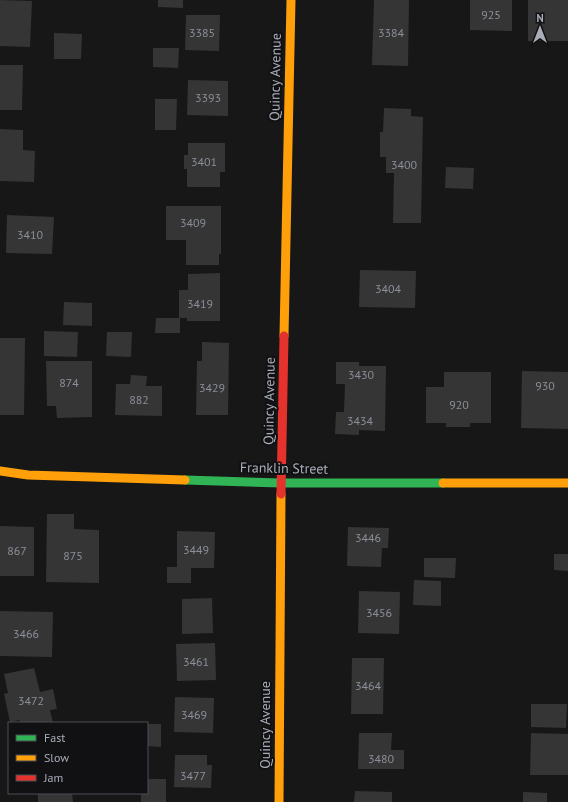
<svg xmlns="http://www.w3.org/2000/svg" width="568" height="802" viewBox="0 0 568 802" font-family="'PT Sans',sans-serif">
<style>
.building{fill:#353536}
.lines{fill:none;stroke-linecap:round;stroke-linejoin:round}
.fast{stroke:#30b455;stroke-width:9}
.slow{stroke:#ff9f0a;stroke-width:9}
.jam{stroke:#e5322d;stroke-width:9}
.labels{text-anchor:middle;stroke-width:4;stroke-linejoin:round;paint-order:stroke}
.number-label{font-size:12px;fill:#8b8f98}
.street-label{font-size:14px;fill:#a8adb8;stroke:#111113}
</style>
<rect width="100%" height="100%" fill="#171717"/>
<g class="building">
<path d="M0 0 32 1 30 47 0 46Z"/>
<path d="M158 0H183V8L158 7Z"/>
<path d="M374 0H409L408 66 372 65Z"/>
<path d="M470 0H512V31L470 30Z"/>
<rect x="528" y="0" width="40" height="41"/>
<path d="M186 15H220L219 51 185 50Z"/>
<path d="M54 33 82 34 81 59H54Z"/>
<path d="M153 48H179L178 68 153 67Z"/>
<path d="M0 65H23L22 110H0Z"/>
<path d="M188 80 228 81V116L187 115Z"/>
<path d="M155 99H177L176 130H155Z"/>
<path d="M384 108 411 109V116L423 117 421 223H393L394 173H386V157H380V132H383Z"/>
<path d="M0 129 23 130V150L35 151 34 182 0 181Z"/>
<path d="M188 143H225V172H220V187H187V169H184V155H188Z"/>
<path d="M446 167 474 168 473 189 445 188Z"/>
<path d="M166 206H221V254H219V265H186V240H166Z"/>
<path d="M7 215 54 217 52 254 6 253Z"/>
<path d="M360 270 416 271 415 308 359 307Z"/>
<path d="M220 273V321H187V318H179V290H188V274Z"/>
<path d="M64 302 92 303V326L63 325Z"/>
<path d="M156 318H180V333H155Z"/>
<path d="M44 331 78 332 77 357 44 356Z"/>
<path d="M107 332H132L131 357 106 356Z"/>
<path d="M0 338H25L24 415H0Z"/>
<path d="M202 342 229 343 228 415H196L197 361H202Z"/>
<path d="M46 361H92V417L57 418 56 406H47Z"/>
<path d="M336 362H359V366H386L385 431 359 430V435L335 434 336 412H344L345 384H336Z"/>
<path d="M522 371 568 372V429L521 428Z"/>
<path d="M444 372H491V423H470V427H446V423H426V387H444Z"/>
<path d="M131 375 147 376 146 386H162V416L115 415 116 384H130Z"/>
<path d="M47 514H74V529L99 530V583L46 582Z"/>
<path d="M0 526 34 527V576H0Z"/>
<path d="M348 527 389 528 388 548H382L381 567 347 566Z"/>
<path d="M177 531 215 532 214 568H191V583H167V567H177Z"/>
<path d="M554 554H568V571L554 570Z"/>
<path d="M424 558H456L455 578 424 577Z"/>
<path d="M414 580 441 581V606L413 605Z"/>
<path d="M359 591 400 592 399 634 358 633Z"/>
<path d="M212 598 213 633 182 634V599Z"/>
<path d="M0 611 53 612 52 657 0 656Z"/>
<path d="M215 643 216 680 177 681 176 644Z"/>
<path d="M352 658H384L383 714H351Z"/>
<path d="M34 668 40 692 53 689 57 709 50 710 53 723H20L19 720 10 722 4 694 8 693 4 674Z"/>
<path d="M175 697 214 698 213 733 174 732Z"/>
<path d="M531 704H567L566 728 531 727Z"/>
<path d="M147 724H161V747L147 746Z"/>
<path d="M359 733H392L391 750H404V769H358Z"/>
<path d="M531 733 568 734V775H530Z"/>
<path d="M175 755H207V765H212L211 788 174 787Z"/>
<path d="M147 779H166V802H141V793H147Z"/>
<path d="M355 791 392 792V802H354Z"/>
<path d="M523 792 547 793V802H523Z"/>
<path d="M38 793H72L73 802H38Z"/>
</g>
<g class="lines">
<path class="fast" d="M185 480 281 483H443"/>
<g class="slow">
<path d="M284 336 291 0"/>
<path d="M0 471 28 475 185 480"/>
<path d="M443 483H568"/>
<path d="M279 802 281 494"/>
</g>
<path class="jam" d="M281 494 284 336"/>
</g>
<g class="labels">
<g class="number-label">
<text x="491" y="19">925</text>
<text x="202" y="37">3385</text>
<text x="391" y="37">3384</text>
<text x="208" y="102">3393</text>
<text x="204" y="166">3401</text>
<text x="404" y="169">3400</text>
<text x="193" y="227">3409</text>
<text x="30" y="239">3410</text>
<text x="388" y="293">3404</text>
<text x="200" y="308">3419</text>
<text x="361" y="379">3430</text>
<text x="69" y="387">874</text>
<text x="545" y="390">930</text>
<text x="212" y="392">3429</text>
<text x="139" y="404">882</text>
<text x="459" y="409">920</text>
<text x="360" y="425">3434</text>
<text x="368" y="542">3446</text>
<text x="196" y="554">3449</text>
<text x="17" y="555">867</text>
<text x="73" y="560">875</text>
<text x="379" y="617">3456</text>
<text x="26" y="638">3466</text>
<text x="196" y="666">3461</text>
<text x="368" y="690">3464</text>
<text x="31" y="705">3472</text>
<text x="194" y="719">3469</text>
<text x="381" y="763">3480</text>
<text x="193" y="780">3477</text>
</g>
<g class="street-label">
<text transform="translate(275 77) rotate(-89)" y="5">Quincy Avenue</text>
<text transform="translate(269 401) rotate(-89)" y="5">Quincy Avenue</text>
<text transform="translate(284 468) rotate(1)" y="5">Franklin Street</text>
<text transform="translate(265 725) rotate(-90)" y="5">Quincy Avenue</text>
</g>
</g>
<rect x="8" y="722" width="140" height="72" fill="#111113" stroke="#4d4f55"/>
<rect x="16" y="735" width="20" height="6" fill="#30b455" stroke="#4d4f55"/>
<text x="44" y="742" font-size="12" fill="#a8adb8">Fast</text>
<rect x="16" y="755" width="20" height="6" fill="#ff9f0a" stroke="#4d4f55"/>
<text x="44" y="762" font-size="12" fill="#a8adb8">Slow</text>
<rect x="16" y="775" width="20" height="6" fill="#e5322d" stroke="#4d4f55"/>
<text x="44" y="782" font-size="12" fill="#a8adb8">Jam</text>
<g transform="translate(540 28)" stroke="#111113" stroke-width="3" paint-order="stroke">
<path d="M0-3L7 15L0 10L-7 15Z" fill="#a8adb8"/>
<text y="-6" font-size="11" font-weight="bold" text-anchor="middle" fill="#a8adb8">N</text>
</g>
</svg>
